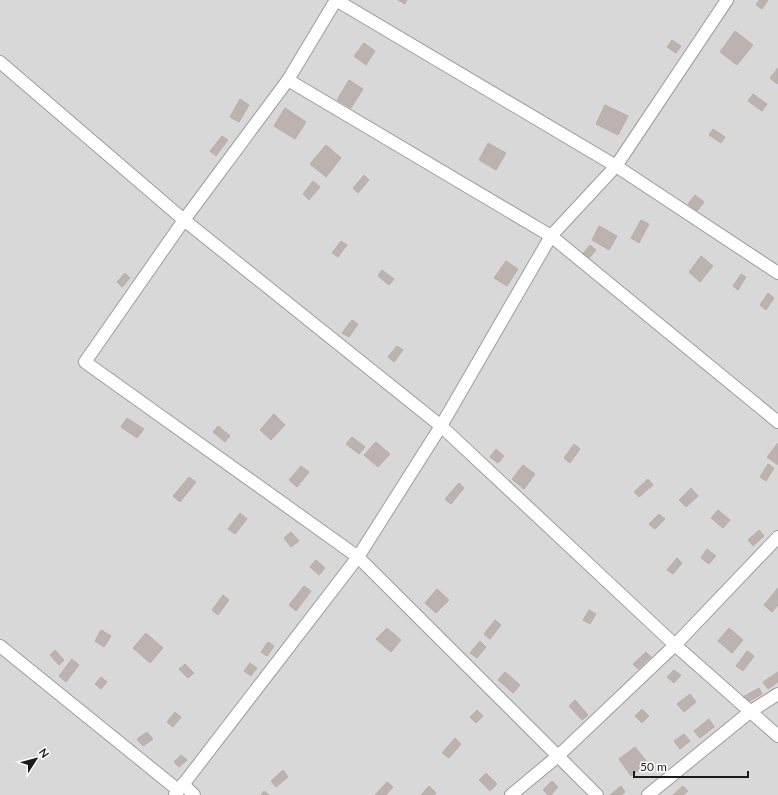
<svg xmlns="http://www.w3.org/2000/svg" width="778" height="795" viewBox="0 0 778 795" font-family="Lato,sans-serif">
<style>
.residential{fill:#d9d8d8}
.building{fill:#bcb2af;stroke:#bcaca5}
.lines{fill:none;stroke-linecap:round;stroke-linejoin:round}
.street-casing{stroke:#9c9c9c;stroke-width:14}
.street{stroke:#fff;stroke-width:12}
</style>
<rect width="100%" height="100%" fill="#ece7e1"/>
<rect class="residential" x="0" y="0" width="778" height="795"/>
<g class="building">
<path d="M398 0H407L405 4Z"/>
<path d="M759 0H768L762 9 756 5Z"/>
<path d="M735 31 753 45 737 65 720 52Z"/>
<path d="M672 40 681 46 676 53 667 47Z"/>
<path d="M364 43 375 51 366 65 354 56Z"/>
<path d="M778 68V82L777 84 770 78Z"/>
<path d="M349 80 363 89 351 108 337 100Z"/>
<path d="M753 94 767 104 762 111 748 101Z"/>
<path d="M240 99 249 105 239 122 230 117Z"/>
<path d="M605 105 628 116 618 135 596 124Z"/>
<path d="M285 108 306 122 295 139 274 126Z"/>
<path d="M713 129 725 137 721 143 709 135Z"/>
<path d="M222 136 228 140 216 156 210 151Z"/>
<path d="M488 143 506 153 496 170 479 160Z"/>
<path d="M326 145 341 158 326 177 310 164Z"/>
<path d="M364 175 369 180 358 193 353 188Z"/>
<path d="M313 181 320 187 309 200 303 194Z"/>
<path d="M695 195 704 202 697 211 688 204Z"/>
<path d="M641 220 649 224 639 243 631 238Z"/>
<path d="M599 226 617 236 609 250 592 240Z"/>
<path d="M341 241 347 245 338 257 332 253Z"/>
<path d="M590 245 596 250 587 261 581 256Z"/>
<path d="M701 256 713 266 700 282 689 272Z"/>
<path d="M506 261 518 269 507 286 494 278Z"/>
<path d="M382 270 394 279 389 285 378 276Z"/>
<path d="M125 273 130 278 122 287 117 282Z"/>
<path d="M741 274 746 277 738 290 733 286Z"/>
<path d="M768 293 774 298 766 310 760 305Z"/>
<path d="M352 320 358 324 349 337 342 333Z"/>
<path d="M397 346 403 350 394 362 388 357Z"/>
<path d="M274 414 285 425 271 440 260 430Z"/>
<path d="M127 418 144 429 137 438 121 427Z"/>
<path d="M218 426 230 436 225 442 213 432Z"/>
<path d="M352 437 365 447 359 454 346 444Z"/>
<path d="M376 442 390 454 378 467 364 455Z"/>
<path d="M778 443V465L767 457Z"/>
<path d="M574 444 580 449 570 463 564 458Z"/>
<path d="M496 449 504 456 498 463 490 457Z"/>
<path d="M768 464 774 468 766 481 760 477Z"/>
<path d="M523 465 535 474 524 489 512 479Z"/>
<path d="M301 466 309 472 297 487 289 480Z"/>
<path d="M189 477 196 482 180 502 173 496Z"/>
<path d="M648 479 653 485 639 497 634 492Z"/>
<path d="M459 483 464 488 451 504 445 499Z"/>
<path d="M691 488 698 496 686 507 679 500Z"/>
<path d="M718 510 730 520 723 528 711 518Z"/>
<path d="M240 513 247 519 235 534 228 529Z"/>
<path d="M659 514 665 519 655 529 649 524Z"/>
<path d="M759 530 764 536 753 546 748 540Z"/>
<path d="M291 532 299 541 291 547 284 538Z"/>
<path d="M707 549 716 556 709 564 701 558Z"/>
<path d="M677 558 682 563 673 574 667 570Z"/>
<path d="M316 560 325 568 319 575 310 567Z"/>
<path d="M304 586 311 591 296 611 289 605Z"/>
<path d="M778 588V605L772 612 764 605Z"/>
<path d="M437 589 449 600 436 613 425 603Z"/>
<path d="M223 595 229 600 218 615 212 610Z"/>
<path d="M589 610 596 614 590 624 583 620Z"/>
<path d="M495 620 501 625 490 639 484 634Z"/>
<path d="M387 628 401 640 391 652 376 639Z"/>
<path d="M729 628 743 640 732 653 718 641Z"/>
<path d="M101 630 111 636 104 647 95 641Z"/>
<path d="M146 633 163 648 150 663 133 648Z"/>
<path d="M480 641 486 647 477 658 470 653Z"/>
<path d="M268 642 274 646 267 656 261 652Z"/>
<path d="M55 650 64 660 59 665 50 655Z"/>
<path d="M747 651 754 656 743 671 736 666Z"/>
<path d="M646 652 651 657 638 669 633 664Z"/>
<path d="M72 659 79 665 66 682 59 676Z"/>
<path d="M250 663 257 668 251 676 244 671Z"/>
<path d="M185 664 194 673 188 678 179 669Z"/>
<path d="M674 670 681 675 674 683 667 677Z"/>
<path d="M505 672 520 685 513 693 498 680Z"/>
<path d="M778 672V682L768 689 763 682Z"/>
<path d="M101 677 107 682 101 689 95 684Z"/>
<path d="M759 688 762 694 746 703 743 697Z"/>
<path d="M690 694 696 702 684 712 677 704Z"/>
<path d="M575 700 588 715 582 720 569 706Z"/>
<path d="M642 709 649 716 642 723 635 716Z"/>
<path d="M477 710 483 716 476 723 470 717Z"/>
<path d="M175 712 181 717 173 727 167 722Z"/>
<path d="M709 719 714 727 700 738 694 731Z"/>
<path d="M147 732 153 739 143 746 137 739Z"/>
<path d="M684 734 690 741 680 749 674 741Z"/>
<path d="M455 738 461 744 449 758 442 753Z"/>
<path d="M635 747 648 763 631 776 619 759Z"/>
<path d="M181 755 187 760 179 767 174 762Z"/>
<path d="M283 770 288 777 276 787 271 781Z"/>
<path d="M486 773 497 784 490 791 479 780Z"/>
<path d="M552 781 558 787 551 795H548L543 790Z"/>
<path d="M387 782 393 787 386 795H375Z"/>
<path d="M429 786 436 793 434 795H421Z"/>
<path d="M621 786 625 792 621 795H610Z"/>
<path d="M683 786 688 791 683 795H673Z"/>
<path d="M264 791 269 795H261Z"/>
</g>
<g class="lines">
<g class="street-casing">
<g id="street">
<path d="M336 0 288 80 184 220 85 362 358 557 597 795"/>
<path d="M336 0 616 166 778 273"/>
<path d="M0 62 184 220 441 426 675 645 778 736"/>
<path d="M288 80 551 236 778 422"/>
<path d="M0 646 178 790"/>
<path d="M183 784 194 795"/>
<path d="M175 795 358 557 441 426 551 236 616 166 727 0"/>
<path d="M511 795 558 756 675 645 778 537"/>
<path d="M648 795 751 711 778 694"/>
</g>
</g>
<use href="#street" class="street"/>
</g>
<g transform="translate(36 759) rotate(54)" stroke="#ffffff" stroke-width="3" paint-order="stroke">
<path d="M0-3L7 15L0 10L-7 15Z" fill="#1b1b1b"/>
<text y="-6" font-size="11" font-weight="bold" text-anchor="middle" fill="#1b1b1b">N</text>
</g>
<path d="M634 771v6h114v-6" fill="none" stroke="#1b1b1b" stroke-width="2"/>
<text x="640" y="771" font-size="12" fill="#1b1b1b" stroke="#ffffff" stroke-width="3" paint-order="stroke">50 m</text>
</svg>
